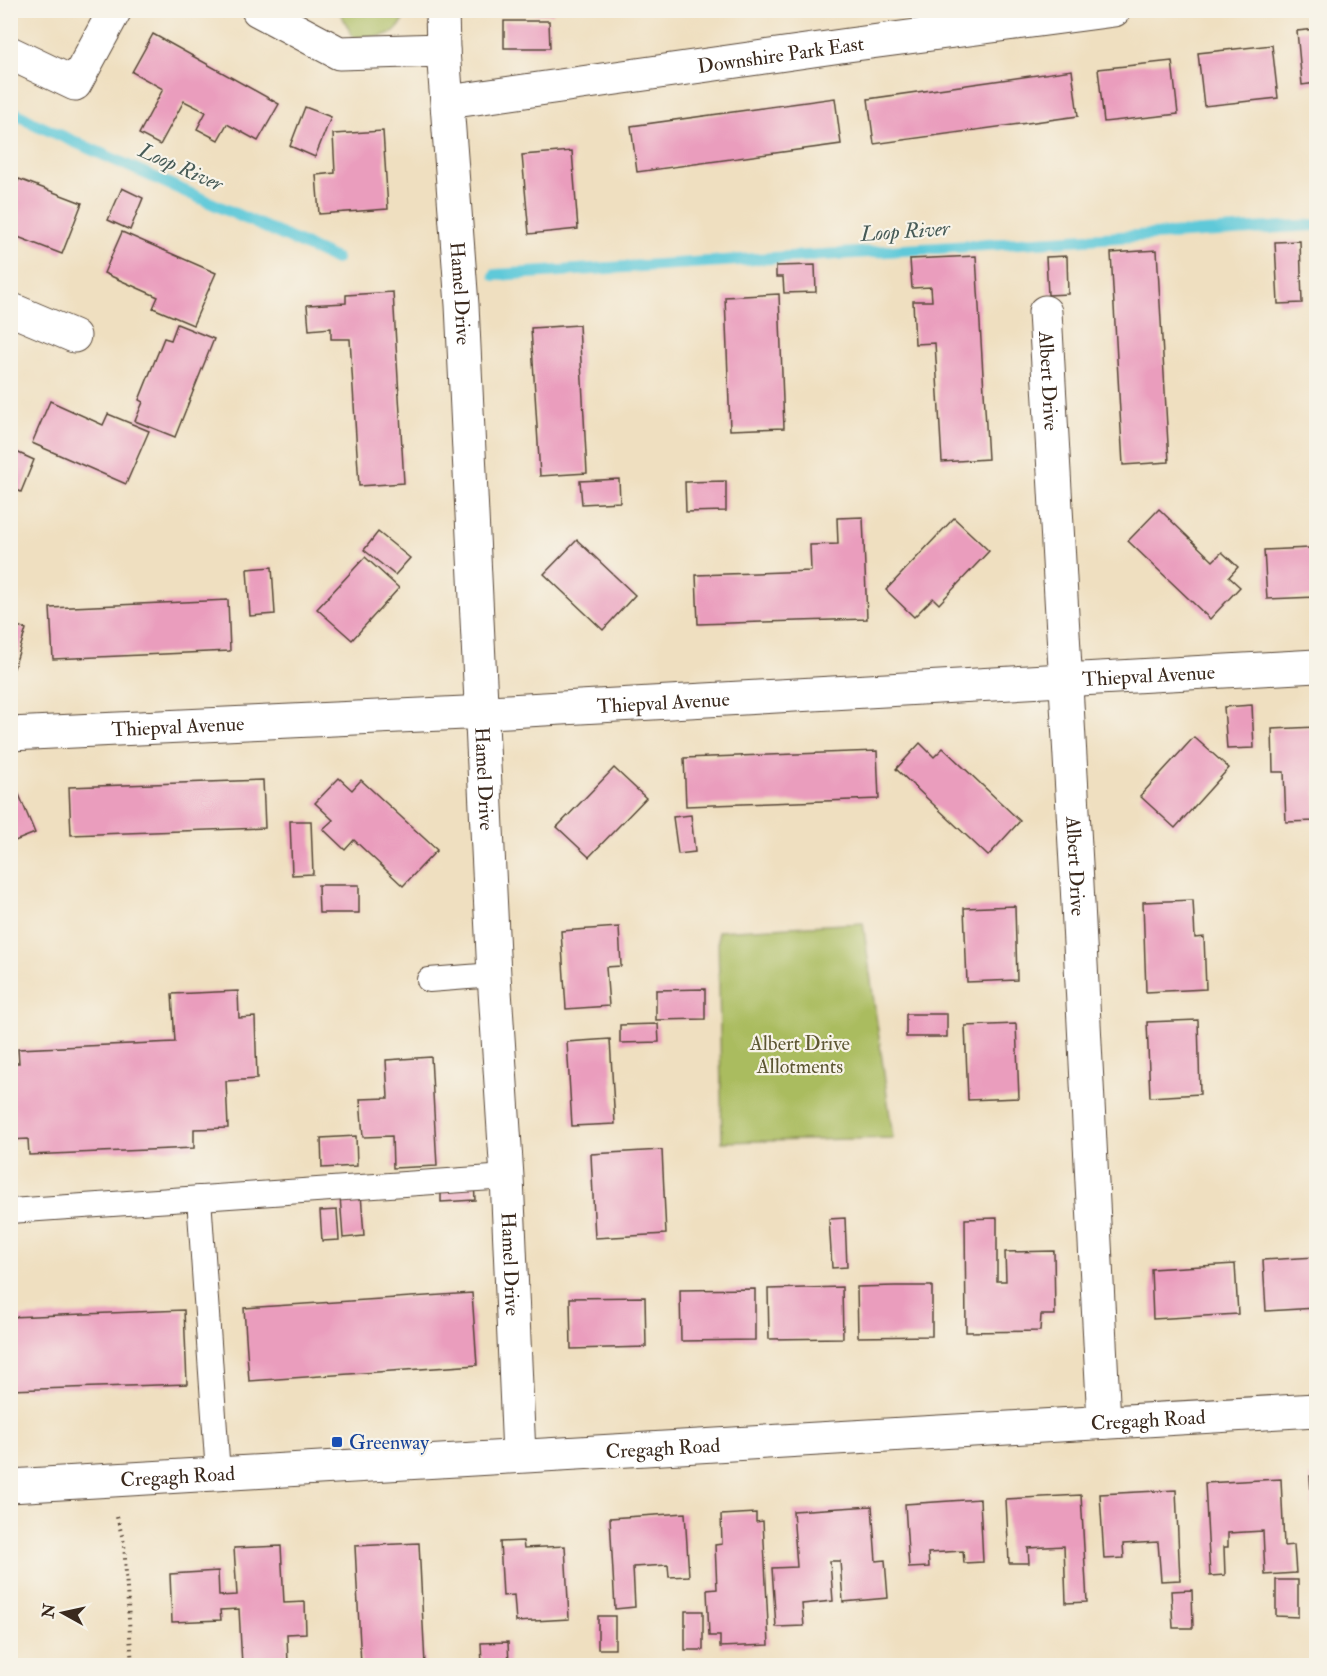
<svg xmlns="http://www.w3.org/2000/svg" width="1327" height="1676" viewBox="0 0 1327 1676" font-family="'IM FELL Double Pica',serif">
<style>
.green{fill:#aabc5f;stroke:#72733e;stroke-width:1.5}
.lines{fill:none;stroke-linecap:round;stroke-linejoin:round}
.stream{stroke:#5fc9d9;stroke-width:12}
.building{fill:#ea9dbd}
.service-casing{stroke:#564536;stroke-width:26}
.minor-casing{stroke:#564536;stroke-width:35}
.tertiary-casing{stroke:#564536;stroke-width:35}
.path{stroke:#564536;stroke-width:4;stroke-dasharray:1.5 4.5;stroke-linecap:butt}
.service{stroke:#fff;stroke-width:24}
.minor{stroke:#fff;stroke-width:33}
.tertiary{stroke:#fff;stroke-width:33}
.transit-dot{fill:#1a4fb4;stroke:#f7f3e8;stroke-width:2}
.labels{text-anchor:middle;stroke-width:4.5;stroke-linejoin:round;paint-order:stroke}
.street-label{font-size:20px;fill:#3b2a1e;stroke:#f7f3e8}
.park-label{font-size:20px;fill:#5c5632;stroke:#f7f3e8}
.transit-label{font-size:20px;fill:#164399;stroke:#f7f3e8;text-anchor:start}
.water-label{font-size:21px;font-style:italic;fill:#465a56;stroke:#f7f3e8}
</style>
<rect width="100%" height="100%" fill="#f7f3e8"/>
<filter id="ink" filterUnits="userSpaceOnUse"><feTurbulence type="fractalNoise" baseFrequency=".0167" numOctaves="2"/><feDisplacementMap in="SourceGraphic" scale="12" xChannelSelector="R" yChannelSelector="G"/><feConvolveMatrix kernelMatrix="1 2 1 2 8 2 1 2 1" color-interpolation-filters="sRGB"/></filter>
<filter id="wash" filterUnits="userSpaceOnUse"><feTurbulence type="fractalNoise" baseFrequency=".008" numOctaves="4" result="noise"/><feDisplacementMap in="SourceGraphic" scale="24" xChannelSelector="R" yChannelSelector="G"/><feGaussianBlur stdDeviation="1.35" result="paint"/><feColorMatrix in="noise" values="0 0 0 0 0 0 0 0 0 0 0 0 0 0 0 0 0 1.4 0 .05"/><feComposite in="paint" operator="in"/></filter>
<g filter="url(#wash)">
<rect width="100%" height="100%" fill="#efdfc0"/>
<g class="green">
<path d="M334 11H404C405 38 373 38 353 37L341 14Z"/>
<path d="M863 923 893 1138 722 1142 718 931Z"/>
</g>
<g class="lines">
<g class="stream">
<path d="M10 110 35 124 336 259"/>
<path d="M495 275 1316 225"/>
</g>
</g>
<g id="blocks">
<g class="building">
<rect x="501" y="10" width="52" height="4"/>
<path d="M504 21H549L550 48H504Z"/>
<path d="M1316 29V83L1302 85 1297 31Z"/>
<path d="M153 34 279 104 258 141 227 124 218 140 197 129 206 112 184 101 160 145 139 134 163 89 132 72Z"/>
<path d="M1272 45 1278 98 1204 106 1198 53Z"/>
<path d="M1172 61 1178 114 1104 122 1098 69Z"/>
<path d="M1072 70 1078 116 874 144 868 99Z"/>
<path d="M835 98 841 144 637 172 631 126Z"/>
<path d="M305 107 331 117 315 157 290 146Z"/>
<path d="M383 131 388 209 319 214 316 175 335 173 333 134Z"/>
<path d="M572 151 578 229 529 234 522 155Z"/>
<path d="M19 179 82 203 62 254 10 234V201Z"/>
<path d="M122 188 143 198 130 230 108 220Z"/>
<path d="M122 232 216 273 193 325 153 308 158 297 104 273Z"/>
<path d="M1300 241 1302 303 1278 304 1275 242Z"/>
<path d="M1157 250 1169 462 1123 465 1111 253Z"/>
<path d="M976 256 988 459 942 462 935 343 915 344 913 301H932L931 287 912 288 910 259Z"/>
<path d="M1067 256 1068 294 1048 295 1046 257Z"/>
<path d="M815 265 816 292 784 293 783 277H776V266Z"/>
<path d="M393 292 404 483 359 486 350 339H331V328L309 330 307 305 346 303V295Z"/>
<path d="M779 294 784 428 730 430 725 297Z"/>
<path d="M177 324 214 339 175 437 135 421 143 402 139 400 164 338 171 340Z"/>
<path d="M579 325 587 473 540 476 531 328Z"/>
<path d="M50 401 103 425 108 414 149 431 126 484 32 443Z"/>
<path d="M12 450 34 460 21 492 10 487Z"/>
<path d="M619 479 620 502 582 504 580 481Z"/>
<path d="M726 481V511L686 512 685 482Z"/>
<path d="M1159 509 1213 561 1222 552 1238 567 1229 577 1240 587 1210 619 1128 541Z"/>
<path d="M863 517 867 619 698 624 696 575 811 571 810 545 838 544 837 518Z"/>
<path d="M954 518 989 551 939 604 933 598 914 617 886 590Z"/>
<path d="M378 532 410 558 395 575 364 550Z"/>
<path d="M577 540 635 595 603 630 544 574Z"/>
<path d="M1310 548H1316V597L1267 599 1264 550Z"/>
<path d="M365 557 399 588 352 640 317 609Z"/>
<path d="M272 567 275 614 250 616 247 569Z"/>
<path d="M228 600 230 651 53 659 50 608Z"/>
<path d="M10 617 13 618 12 624 26 629 14 668 10 667Z"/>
<path d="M1252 705 1254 748 1227 749 1224 707Z"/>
<path d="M1316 727V821L1286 822 1284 772H1273L1272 729Z"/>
<path d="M1194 737 1229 768 1175 828 1140 796Z"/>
<path d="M920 743 934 757 943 748 1020 821 988 856 896 769Z"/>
<path d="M877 751 879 799 686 806 684 758Z"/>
<path d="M614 768 646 798 589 857 557 827Z"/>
<path d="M339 778 352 790 361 780 437 850 403 886 354 840 345 850 323 829 333 820 315 803Z"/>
<path d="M263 780 265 828 71 835 69 787Z"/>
<path d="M18 792 35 833 10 843V796Z"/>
<path d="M691 815 695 852 678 854 673 817Z"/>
<path d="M290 821H311L313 874 292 875Z"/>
<path d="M318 885H359V913H319Z"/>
<path d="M1193 900 1195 938 1204 937 1206 989 1146 992 1143 902Z"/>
<path d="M1015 906 1017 980 967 982 964 908Z"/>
<path d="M619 927 621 966 606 967 609 1006 566 1009 561 931Z"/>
<path d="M705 989V1019L656 1020V990Z"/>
<path d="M238 991 239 1018 255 1017 257 1079 226 1081 228 1128 194 1129V1148L29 1155 28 1139 10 1140V1063H19L18 1049 175 1042 172 994Z"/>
<rect x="906" y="1014" width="41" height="23"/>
<path d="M1198 1020 1200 1094 1150 1097 1147 1022Z"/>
<path d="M658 1024 659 1042 620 1043V1025Z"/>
<path d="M1016 1024 1019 1098 968 1100 965 1026Z"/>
<path d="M610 1039 615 1124 572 1126 567 1042Z"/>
<path d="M431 1057 437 1166 393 1168 392 1136 363 1137 360 1099 388 1098 386 1060Z"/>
<path d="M356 1136 357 1166 322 1168 321 1138Z"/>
<path d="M662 1150 666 1234 595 1238 591 1154Z"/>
<path d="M474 1181 475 1200 441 1202V1182Z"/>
<path d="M361 1194 364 1236 343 1238 340 1196Z"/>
<path d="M337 1210 339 1240 322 1241 320 1211Z"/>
<path d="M845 1218 847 1267 832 1268 829 1219Z"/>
<path d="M997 1218V1281H1006L1005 1252 1054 1251 1055 1315H1041L1040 1331 966 1332 965 1219Z"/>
<path d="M1316 1257V1308L1266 1311 1263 1260Z"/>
<path d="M1235 1264 1238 1314 1153 1319 1151 1269Z"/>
<path d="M895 1286H932V1336L858 1337 857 1287Z"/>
<path d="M842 1287 843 1338 769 1339 768 1289Z"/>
<path d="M755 1289V1340L681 1341 680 1290Z"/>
<path d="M472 1293 477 1365 249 1381 244 1308Z"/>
<path d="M645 1297 646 1347 571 1349 570 1298Z"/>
<path d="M184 1310 187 1384 10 1390V1317Z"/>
<path d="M1310 1476H1316V1542H1314Z"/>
<path d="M1281 1479 1284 1546 1294 1545 1296 1573 1265 1575 1263 1531 1228 1533V1547H1224L1225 1575 1210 1576 1205 1483Z"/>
<path d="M1176 1490 1180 1580 1161 1581 1158 1542 1123 1544 1124 1558 1104 1559 1100 1494Z"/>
<path d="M1081 1495 1087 1602 1066 1603 1064 1546 1028 1548 1029 1563H1009L1006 1499Z"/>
<path d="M980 1499 983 1562 964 1563 963 1551 928 1553 929 1567 909 1568 905 1504Z"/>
<path d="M872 1506 876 1561 885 1560 888 1598 843 1602 840 1561H830L833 1601 802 1604 804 1626 776 1627 772 1568 797 1567 793 1511Z"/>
<path d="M685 1513 689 1576 669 1577 668 1565 633 1567 635 1607 615 1609 610 1518Z"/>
<path d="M756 1513V1522L763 1521 769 1645 720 1647V1636H709L707 1590 717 1589 715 1545 722 1544 721 1515Z"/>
<path d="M523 1541 524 1548 565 1546 569 1619 516 1622 514 1595 503 1596 500 1542Z"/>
<path d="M419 1543 425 1665H361L355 1546Z"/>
<path d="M281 1546 284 1603 305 1602 306 1633 287 1634 288 1665H242L239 1609 220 1610 221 1620 172 1622 170 1574 218 1571 219 1596 237 1595 234 1548Z"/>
<path d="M1276 1580H1298V1617L1276 1616Z"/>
<path d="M1192 1590 1193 1628H1173L1171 1591Z"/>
<rect x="685" y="1611" width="18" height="39"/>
<rect x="598" y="1616" width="17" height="33"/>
<path d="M508 1642 509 1665H482L481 1643Z"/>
</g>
</g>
</g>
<g filter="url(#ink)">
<use href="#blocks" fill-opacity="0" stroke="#564536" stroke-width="1.5"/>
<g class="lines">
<g class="service-casing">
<g id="service">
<path d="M429 980 494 975"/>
<path d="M199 1198 218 1474"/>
<path d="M10 1211 507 1177"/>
</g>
</g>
<g class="minor-casing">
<g id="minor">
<path d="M258 10 339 53 443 50"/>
<path id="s1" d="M442 10 443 50 462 305 494 975 507 1177 519 1455"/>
<path d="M10 53 75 84 115 10"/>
<path id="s2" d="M448 102 848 45 1114 10"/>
<path d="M10 309 74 336"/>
<path id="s3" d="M1045 312 1076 864 1104 1422"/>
<path id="s4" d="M10 734 508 711 1316 666"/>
</g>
</g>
<g class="tertiary-casing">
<g id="tertiary">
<path id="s5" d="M10 1486 1316 1410"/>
</g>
</g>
<path class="path" d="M117 1517 124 1543 132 1666"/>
<use href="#service" class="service"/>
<use href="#minor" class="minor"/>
<use href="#tertiary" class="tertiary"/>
</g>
</g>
<rect class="transit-dot" x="331" y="1436" width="12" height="12" rx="3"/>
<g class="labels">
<g class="street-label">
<text dy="7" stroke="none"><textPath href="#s2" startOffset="336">Downshire Park East</textPath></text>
<text dy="7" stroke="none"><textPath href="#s1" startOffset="284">Hamel Drive</textPath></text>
<text dy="7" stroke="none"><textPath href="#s3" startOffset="69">Albert Drive</textPath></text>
<text dy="7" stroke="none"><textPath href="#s4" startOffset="1140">Thiepval Avenue</textPath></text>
<text dy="7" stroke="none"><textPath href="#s4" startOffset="654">Thiepval Avenue</textPath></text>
<text dy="7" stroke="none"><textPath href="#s4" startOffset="168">Thiepval Avenue</textPath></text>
<text dy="7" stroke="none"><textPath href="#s1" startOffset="770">Hamel Drive</textPath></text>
<text dy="7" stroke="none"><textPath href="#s3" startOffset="555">Albert Drive</textPath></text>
<text dy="7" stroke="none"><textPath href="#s1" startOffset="1256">Hamel Drive</textPath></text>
<text dy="7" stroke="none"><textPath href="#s5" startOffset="1140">Cregagh Road</textPath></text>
<text dy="7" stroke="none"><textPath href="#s5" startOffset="654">Cregagh Road</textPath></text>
<text dy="7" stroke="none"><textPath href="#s5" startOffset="168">Cregagh Road</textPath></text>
</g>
<g class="park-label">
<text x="800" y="1050">Albert Drive<tspan x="800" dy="23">Allotments</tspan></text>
</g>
<g class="transit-label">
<text x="349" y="1449">Greenway</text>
</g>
<g class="water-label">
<text transform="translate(181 167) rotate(24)" y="7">Loop River</text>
<text transform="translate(905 231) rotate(-4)" y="7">Loop River</text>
</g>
</g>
<rect width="1327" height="1676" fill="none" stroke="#f7f3e8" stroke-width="36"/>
<g transform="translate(63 1613) rotate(278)" stroke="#f7f3e8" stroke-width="4.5" paint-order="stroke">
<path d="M0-4.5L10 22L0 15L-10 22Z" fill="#3b2a1e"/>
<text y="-9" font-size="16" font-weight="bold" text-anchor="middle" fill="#3b2a1e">N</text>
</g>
</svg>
